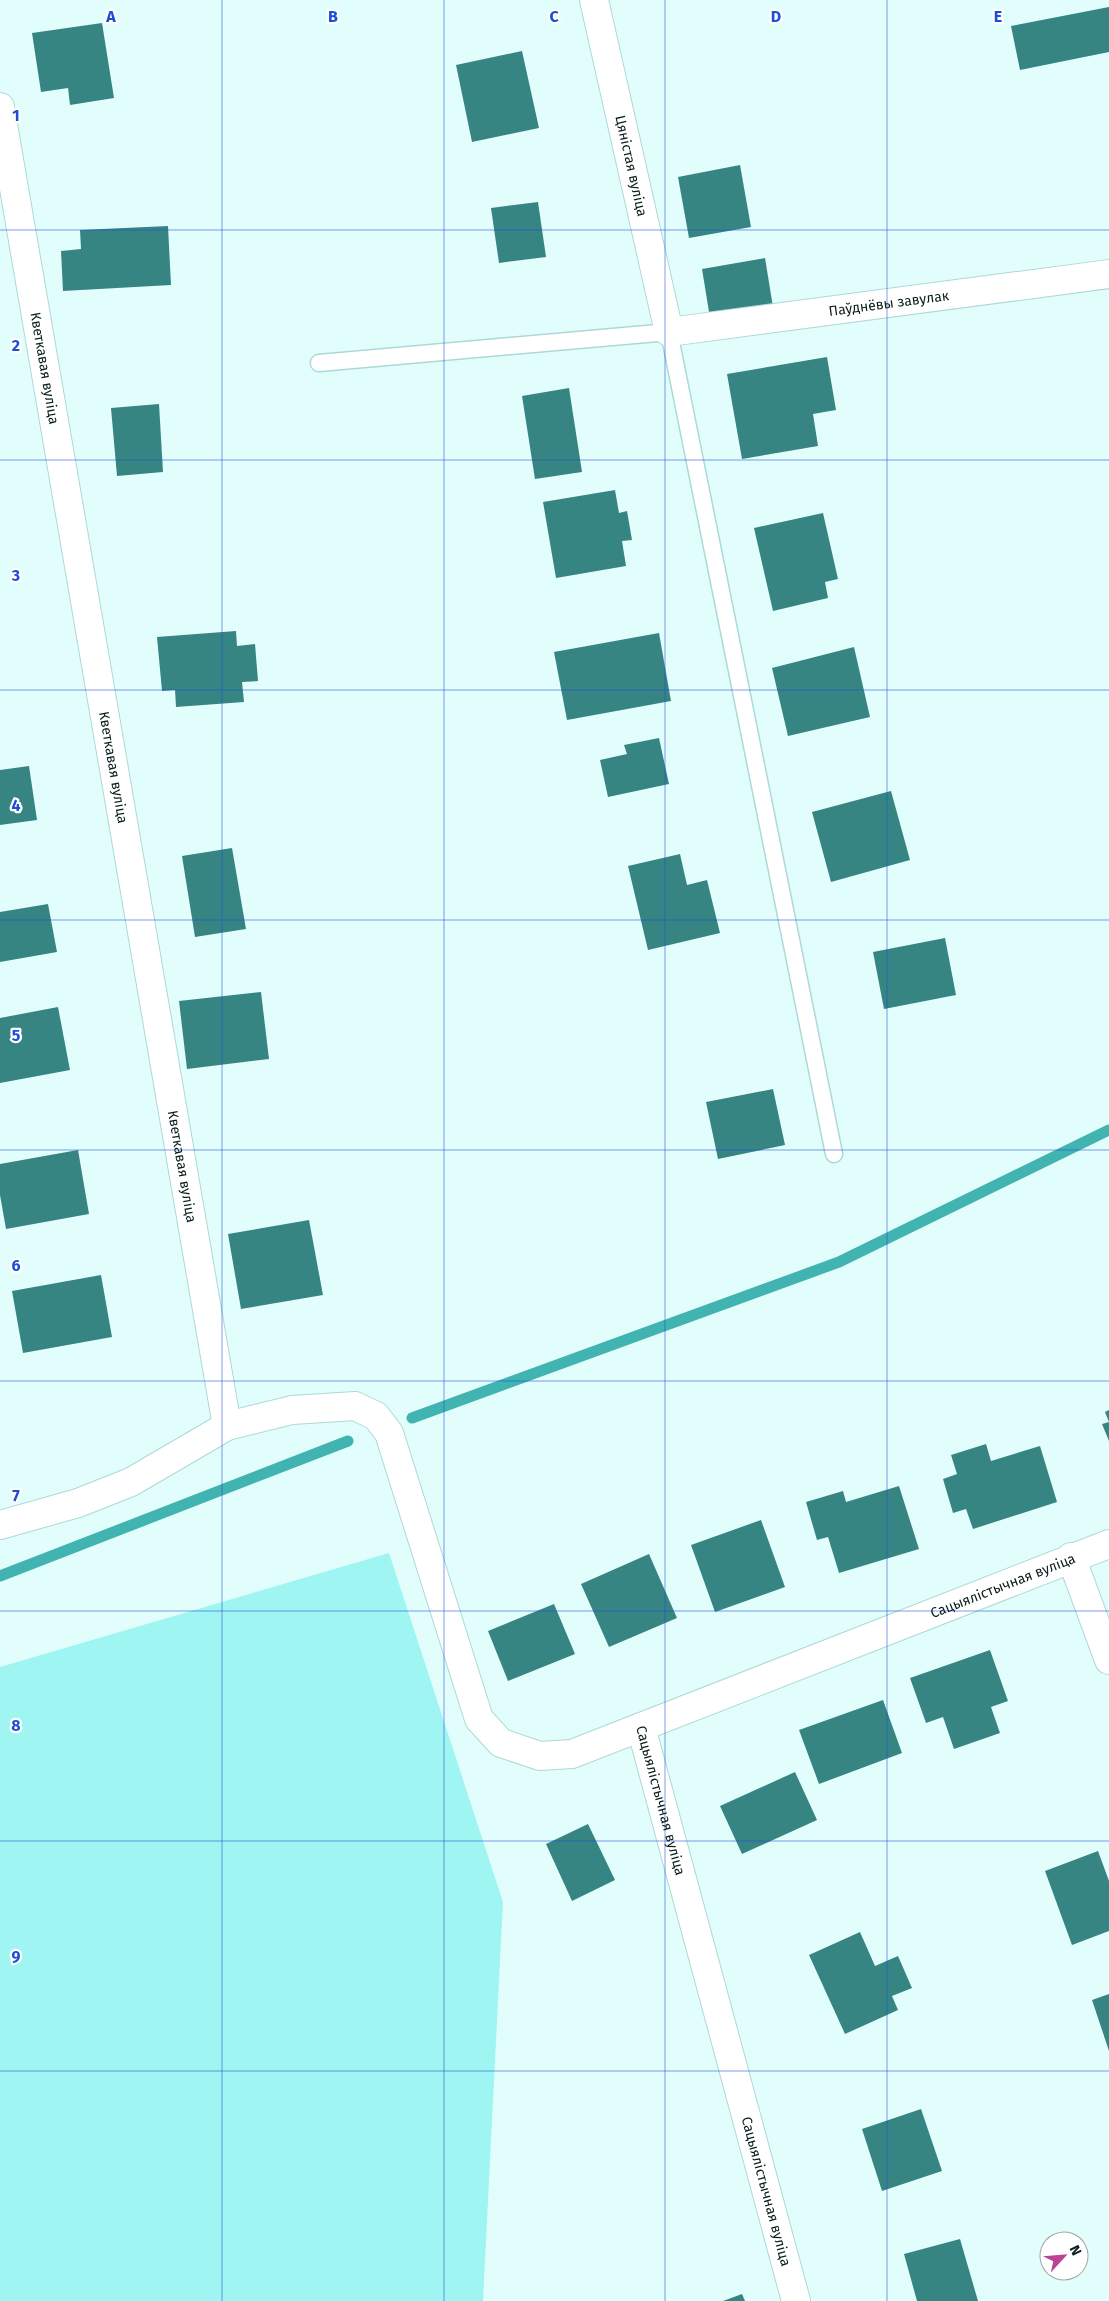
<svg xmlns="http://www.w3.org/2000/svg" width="1109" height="2301" viewBox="0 0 1109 2301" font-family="'Fira Sans',sans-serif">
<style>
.green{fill:#9ff5f2}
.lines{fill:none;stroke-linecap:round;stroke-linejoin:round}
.stream{stroke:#41b4b1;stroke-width:11}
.building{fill:#378583}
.service-casing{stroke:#acd9d7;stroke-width:19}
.minor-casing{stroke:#acd9d7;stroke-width:30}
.service{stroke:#fff;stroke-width:16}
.minor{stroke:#fff;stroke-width:28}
.grid{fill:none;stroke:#1d4ed8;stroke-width:1;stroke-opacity:0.55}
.labels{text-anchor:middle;stroke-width:4.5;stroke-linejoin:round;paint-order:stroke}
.street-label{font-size:14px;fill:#0b1d1c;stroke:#fff}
.grid-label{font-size:16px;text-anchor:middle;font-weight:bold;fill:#1d4ed8;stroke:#fff;stroke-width:4.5;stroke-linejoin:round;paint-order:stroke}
</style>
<rect width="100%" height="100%" fill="#e2fefc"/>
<path class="green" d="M389 1553 503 1902 483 2301H0V1667Z"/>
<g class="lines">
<g class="stream">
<path d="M412 1418 839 1262 1109 1130"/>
<path d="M0 1576 348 1441"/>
</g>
</g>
<g class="building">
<path d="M1109 7V52L1020 70 1011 26Z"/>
<path d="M102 23 114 98 70 105 68 88 41 92 32 33Z"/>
<path d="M522 51 539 128 472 142 456 65Z"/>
<path d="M740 165 751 227 689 238 678 177Z"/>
<path d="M538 202 546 257 499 263 491 208Z"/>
<path d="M168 226 171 285 63 291 61 251 81 249 80 230Z"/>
<path d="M765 258 773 307 710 318 702 269Z"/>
<path d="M827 357 836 410 813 414 818 446 742 459 727 374Z"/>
<path d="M569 388 582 472 535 479 522 396Z"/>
<path d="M159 404 163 472 117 476 111 408Z"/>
<path d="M615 490 619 513 627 511 632 540 622 541 626 566 556 578 543 502Z"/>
<path d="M823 513 838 579 825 582 828 598 773 611 754 528Z"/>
<path d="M236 631 237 646 255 644 258 681 242 682 244 702 176 707 175 690 162 691 157 637Z"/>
<path d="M659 633 671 701 567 720 554 652Z"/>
<path d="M854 647 870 717 788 736 772 668Z"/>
<path d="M659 738 669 784 608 797 600 760 627 754 624 745Z"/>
<path d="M29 766 37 820 0 825V770Z"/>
<path d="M891 791 910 860 831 882 812 812Z"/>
<path d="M232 848 246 929 195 937 182 856Z"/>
<path d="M680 854 687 885 707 880 720 933 648 950 628 866Z"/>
<path d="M48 904 57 952 0 962V912Z"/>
<path d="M945 938 956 995 884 1009 873 952Z"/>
<path d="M261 992 269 1059 187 1069 179 1001Z"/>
<path d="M58 1007 70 1070 0 1083V1018Z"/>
<path d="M773 1089 785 1145 718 1159 706 1102Z"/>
<path d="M78 1150 89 1214 6 1229 0 1195V1164Z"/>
<path d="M309 1220 323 1295 241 1309 228 1234Z"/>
<path d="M101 1275 112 1337 23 1353 12 1291Z"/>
<path d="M1109 1410V1441L1102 1424 1109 1422 1105 1412Z"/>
<path d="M986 1444 991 1461 1040 1446 1057 1502 973 1529 966 1509 953 1513 943 1479 957 1474 951 1455Z"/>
<path d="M899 1486 919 1549 839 1573 828 1537 817 1540 806 1502 843 1491 846 1502Z"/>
<path d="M761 1520 785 1587 715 1612 691 1545Z"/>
<path d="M649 1554 677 1618 609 1647 581 1584Z"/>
<path d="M554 1604 575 1654 508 1681 488 1631Z"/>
<path d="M990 1650 1008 1701 991 1707 1000 1733 954 1749 943 1717 926 1723 910 1678Z"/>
<path d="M883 1700 902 1753 819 1784 799 1730Z"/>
<path d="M795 1772 817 1820 742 1854 720 1806Z"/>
<path d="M588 1824 615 1880 572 1901 546 1844Z"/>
<path d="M1098 1851 1109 1881V1931L1072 1945 1045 1871Z"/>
<path d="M860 1932 875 1966 898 1956 912 1988 892 1996 898 2010 845 2034 809 1955Z"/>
<path d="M1109 1994V2051L1092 2000Z"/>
<path d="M921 2109 942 2171 882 2191 862 2129Z"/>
<path d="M960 2239 978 2301H917L904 2254Z"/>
<path d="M742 2294 745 2301H723Z"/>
</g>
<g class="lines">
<g class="service-casing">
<path id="service" d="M319 363 669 332 834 1154"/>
</g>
<g class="minor-casing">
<g id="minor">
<path id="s1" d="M594 0 669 332 1109 274"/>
<path id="s2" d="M0 107 227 1426"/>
<path id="s3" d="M0 1525 78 1503 131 1482 227 1426 292 1410 355 1406 376 1416 389 1433 479 1719 501 1743 540 1756 572 1754 1109 1544"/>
<path d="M1071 1557 1109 1660"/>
<path id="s4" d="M641 1727 796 2301"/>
</g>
</g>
<use href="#service" class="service"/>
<use href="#minor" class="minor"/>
</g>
<path class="grid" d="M222 0V2301M444 0V2301M665 0V2301M887 0V2301M0 230H1109M0 460H1109M0 690H1109M0 920H1109M0 1150H1109M0 1381H1109M0 1611H1109M0 1841H1109M0 2071H1109"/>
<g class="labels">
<g class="street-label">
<text dy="5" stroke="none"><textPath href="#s1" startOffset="170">Цяністая вуліца</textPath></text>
<text dy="5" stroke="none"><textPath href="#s1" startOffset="562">Паўднёвы завулак</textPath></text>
<text dy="5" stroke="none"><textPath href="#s2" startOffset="265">Кветкавая вуліца</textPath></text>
<text dy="5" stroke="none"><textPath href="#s2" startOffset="670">Кветкавая вуліца</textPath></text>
<text dy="5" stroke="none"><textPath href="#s2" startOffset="1075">Кветкавая вуліца</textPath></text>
<text dy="5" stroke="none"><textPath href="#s3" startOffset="1292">Сацыялістычная вуліца</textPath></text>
<text dy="5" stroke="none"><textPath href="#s4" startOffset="76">Сацыялістычная вуліца</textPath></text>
<text dy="5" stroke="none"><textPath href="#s4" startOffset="481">Сацыялістычная вуліца</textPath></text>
</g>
</g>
<g class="grid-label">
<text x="111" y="22">A</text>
<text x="333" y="22">B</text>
<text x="554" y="22">C</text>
<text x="776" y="22">D</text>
<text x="998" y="22">E</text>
<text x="16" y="121">1</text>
<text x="16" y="351">2</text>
<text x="16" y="581">3</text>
<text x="16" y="811">4</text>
<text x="16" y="1041">5</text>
<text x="16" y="1271">6</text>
<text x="16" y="1501">7</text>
<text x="16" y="1731">8</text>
<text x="16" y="1962">9</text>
</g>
<g transform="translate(1064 2256) rotate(64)"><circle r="24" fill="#ffffff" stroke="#9da5a4"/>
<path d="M0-4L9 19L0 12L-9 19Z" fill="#bc4294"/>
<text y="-8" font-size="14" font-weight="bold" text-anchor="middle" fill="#0b1d1c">N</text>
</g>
</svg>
